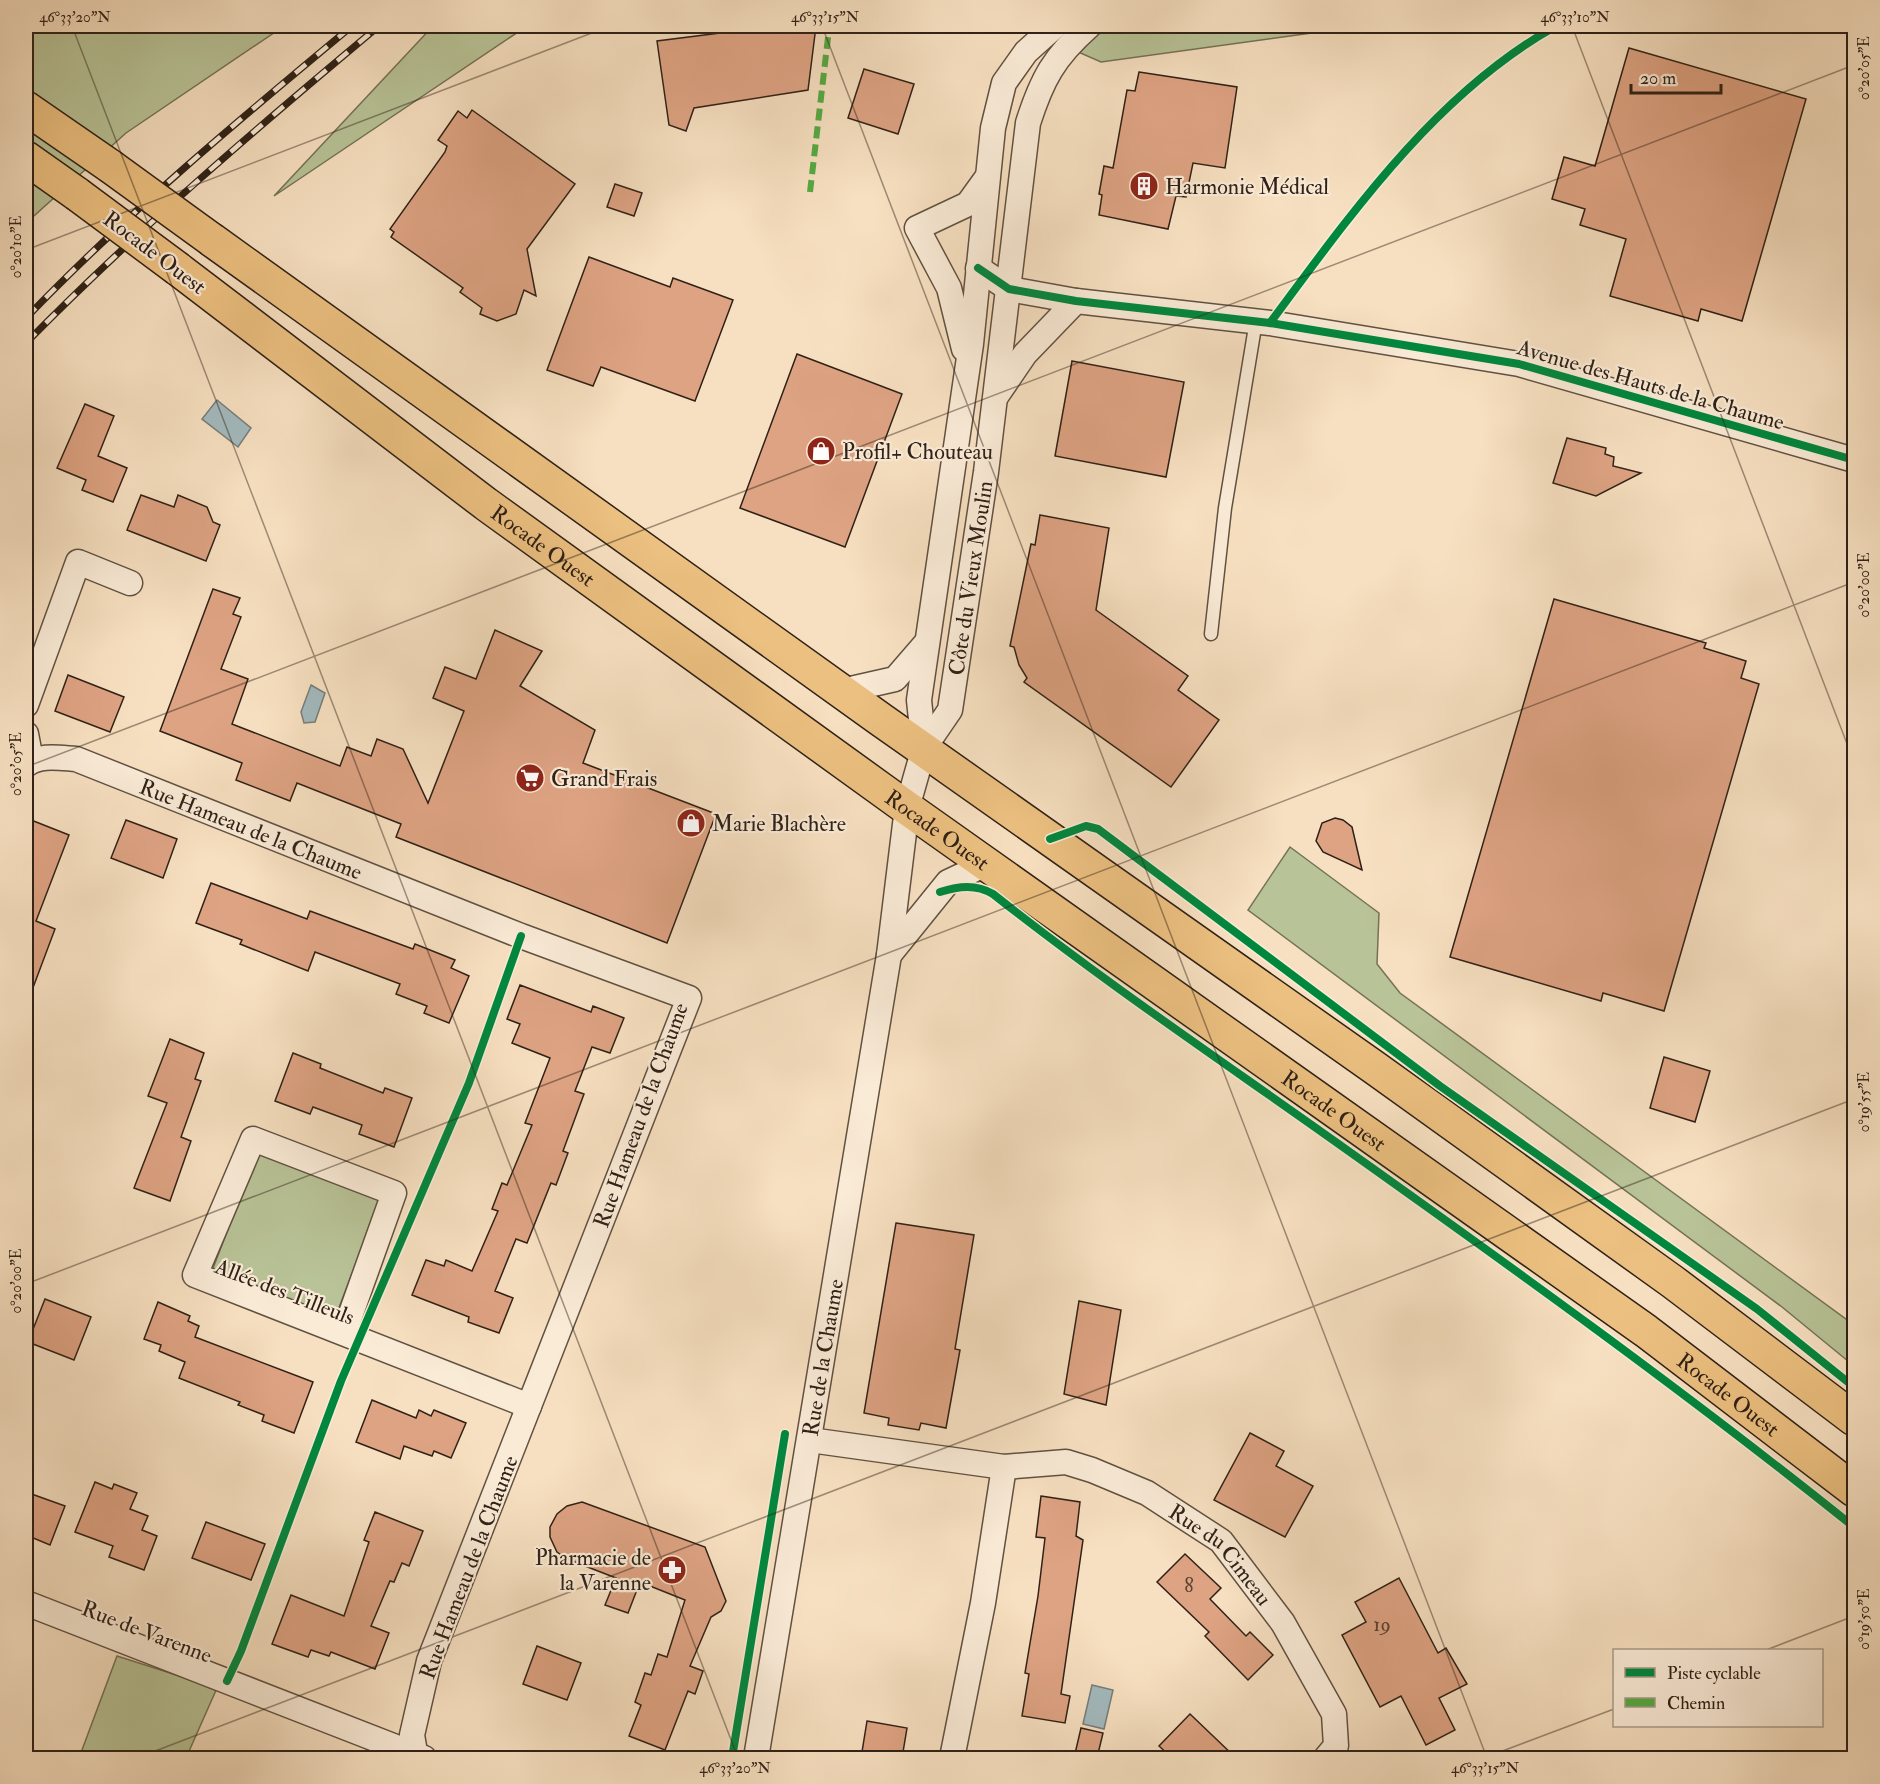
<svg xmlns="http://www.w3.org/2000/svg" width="1880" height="1784" viewBox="0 0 1880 1784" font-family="'IM FELL Double Pica',serif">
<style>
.green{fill:#b8c397;stroke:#747257;stroke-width:1.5}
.water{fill:#a3babf;stroke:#757d7c;stroke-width:1.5}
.building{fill:#dea383;stroke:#2f2117;stroke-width:1.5}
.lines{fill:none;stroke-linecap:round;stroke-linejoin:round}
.service-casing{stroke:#615142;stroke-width:15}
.minor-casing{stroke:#615142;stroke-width:27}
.primary-casing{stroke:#2f2117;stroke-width:36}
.service{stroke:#faebd7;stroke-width:12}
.minor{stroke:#faebd7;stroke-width:24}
.primary{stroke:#ecc080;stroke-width:33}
.rail-casing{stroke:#2f2117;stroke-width:7}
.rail{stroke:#faebd7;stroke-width:4.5;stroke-dasharray:14;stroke-linecap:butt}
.primary-bridge-casing{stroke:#2f2117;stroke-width:36;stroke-linecap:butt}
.primary-bridge{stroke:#ecc080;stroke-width:33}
.quiet{stroke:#54aa42;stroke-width:6;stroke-dasharray:12 6;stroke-linecap:butt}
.cycleway-casing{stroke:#faebd7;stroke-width:11}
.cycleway{stroke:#00873e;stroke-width:8}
.ticks{fill:none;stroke:#2f2117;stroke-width:1.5;stroke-opacity:0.45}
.labels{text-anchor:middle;stroke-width:4.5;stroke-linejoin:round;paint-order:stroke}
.number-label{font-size:20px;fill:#5b4232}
.poi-label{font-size:22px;fill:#2f2117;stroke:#faebd7;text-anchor:start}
.street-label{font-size:22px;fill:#2f2117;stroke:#faebd7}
.neatline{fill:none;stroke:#2f2117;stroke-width:2}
.ticks-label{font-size:15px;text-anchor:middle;fill:#2f2117}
</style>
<rect width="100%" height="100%" fill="#f7e0c1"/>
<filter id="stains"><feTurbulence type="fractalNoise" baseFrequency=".00333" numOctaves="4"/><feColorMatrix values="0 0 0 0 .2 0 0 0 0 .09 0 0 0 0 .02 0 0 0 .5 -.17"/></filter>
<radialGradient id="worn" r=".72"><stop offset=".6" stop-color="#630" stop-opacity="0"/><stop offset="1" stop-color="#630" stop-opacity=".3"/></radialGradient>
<g class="green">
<path d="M26 26H284L126 133 26 223Z"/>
<path d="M433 26H527L274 196Z"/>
<path d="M1019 26H1363L1101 62Z"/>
<path d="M1805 26H1854V33Z"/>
<path d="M1290 847 1379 913 1377 964 1400 993 1854 1325V1366L1782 1307 1248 910Z"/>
<path d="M258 1151 381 1198 335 1318 212 1271Z"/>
<path d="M117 1656 217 1688 186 1758H79Z"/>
</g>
<g class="water">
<path d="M217 400 251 428 238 447 202 419Z"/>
<path d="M311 685 325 693 315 722 304 723 301 712Z"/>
<path d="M1092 1685 1113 1690 1104 1729 1083 1724Z"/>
</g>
<g class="building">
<path d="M776 26H816L808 90 694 108 686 131 669 125 657 41Z"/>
<path d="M1629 48 1806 99 1742 321 1701 309 1698 321 1610 296 1626 239 1580 225 1585 209 1552 199 1564 157 1595 166Z"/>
<path d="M864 69 914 84 898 134 848 118Z"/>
<path d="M1139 72 1237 87 1225 168 1193 163 1186 197 1176 196 1168 229 1099 215 1102 195 1099 194 1104 166 1113 168 1127 90 1135 91Z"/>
<path d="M472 110 575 184 527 249 536 296 524 290 516 314 497 321 480 314 482 308 460 292 463 288 391 237 394 232 390 229 445 152 447 146 438 140 458 111 467 118Z"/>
<path d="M615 184 642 193 634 216 607 207Z"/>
<path d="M589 257 670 287 673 278 733 300 695 401 601 367 593 386 547 370Z"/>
<path d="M797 354 902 394 845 547 740 508Z"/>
<path d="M1072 361 1184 382 1166 477 1055 456Z"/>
<path d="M85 404 114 416 98 456 127 468 113 502 82 490 86 480 57 468Z"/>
<path d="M1567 438 1606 448 1605 454 1614 457 1613 466 1641 473 1596 496 1553 483Z"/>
<path d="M141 495 174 507 178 495 207 507 213 522 220 525 206 561 127 530Z"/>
<path d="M1040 515 1109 528 1096 610 1188 676 1178 690 1219 720 1171 787 1024 682 1027 678 1019 665 1014 647 1010 646 1031 544 1035 545Z"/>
<path d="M213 589 240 598 233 614 241 617 221 669 248 679 232 724 340 766 347 747 371 756 377 739 403 749 428 803 464 711 433 698 445 667 476 679 495 630 542 651 520 686 595 730 583 763 716 814 667 943 396 837 401 824 297 783 290 801 236 780 242 763 160 731Z"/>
<path d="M1554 599 1706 643 1704 648 1746 661 1741 678 1759 684 1664 1011 1603 993 1601 1001 1450 957Z"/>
<path d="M68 675 124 697 110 732 55 711Z"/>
<path d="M26 818 69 835 36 921 55 929 28 1001H26Z"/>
<path d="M1335 818 1343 820 1352 827 1362 870 1323 852 1316 841 1322 823Z"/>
<path d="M126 820 177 839 163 878 111 858Z"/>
<path d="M211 883 307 919 310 911 413 949 415 944 455 960 451 968 469 976 449 1023 424 1013 427 1006 396 994 400 984 315 952 308 971 240 944 242 940 196 923Z"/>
<path d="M520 985 591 1012 593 1006 624 1018 610 1053 592 1047 575 1091 584 1094 563 1151 568 1153 556 1185 551 1183 527 1243 516 1239 495 1291 513 1298 499 1333 468 1322 469 1317 412 1295 426 1260 444 1266 446 1260 472 1271 498 1211 492 1209 502 1183 507 1185 532 1125 525 1123 550 1058 512 1043 520 1024 507 1019Z"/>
<path d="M170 1039 204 1053 195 1079 201 1081 181 1137 191 1141 170 1201 134 1188 167 1103 148 1096Z"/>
<path d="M293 1053 321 1064 320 1068 383 1093 385 1088 412 1098 394 1147 359 1134 362 1125 313 1107 310 1114 275 1101Z"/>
<path d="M1664 1057 1710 1071 1695 1122 1650 1108Z"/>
<path d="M896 1223 974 1235 955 1349 960 1350 946 1428 921 1423 919 1430 888 1425 889 1418 864 1413Z"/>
<path d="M45 1299 91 1317 74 1360 28 1342Z"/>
<path d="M1079 1301 1121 1310 1106 1405 1064 1394Z"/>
<path d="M158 1302 190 1316 188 1321 199 1326 195 1337 313 1382 294 1433 262 1421 264 1415 238 1405 240 1402 179 1378 185 1362 159 1351 161 1345 144 1339Z"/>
<path d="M372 1400 416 1418 419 1410 431 1416 434 1410 466 1423 451 1458 434 1451 432 1456 404 1446 400 1459 356 1442Z"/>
<path d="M1250 1433 1284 1451 1276 1466 1313 1486 1285 1537 1214 1500Z"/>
<path d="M95 1482 112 1489 114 1484 137 1493 130 1509 148 1516 142 1530 157 1536 144 1570 109 1557 113 1546 75 1532Z"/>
<path d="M26 1492 65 1506 50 1545 26 1535Z"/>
<path d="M1041 1496 1080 1502 1076 1536 1083 1540 1061 1694 1070 1696 1065 1723 1022 1716 1029 1674 1025 1673 1038 1596 1045 1538 1036 1537Z"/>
<path d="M582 1502 705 1547 726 1601 721 1611 711 1617 690 1666 703 1671 695 1694 688 1691 665 1750 629 1736 641 1705 635 1702 645 1673 651 1675 658 1654 667 1657 685 1600 640 1582 628 1613 605 1605 616 1578 567 1559 557 1552 550 1537V1527L557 1514 567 1506Z"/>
<path d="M375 1512 423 1531 409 1566 402 1563 394 1582 390 1581 371 1626 389 1633 375 1669 331 1652 329 1656 311 1650 308 1657 272 1644 291 1595 344 1616 369 1542 364 1540Z"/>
<path d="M206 1522 265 1544 251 1580 192 1558Z"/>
<path d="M1185 1554 1221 1588 1210 1599 1246 1636 1250 1632 1273 1655 1248 1680 1205 1636 1209 1632 1157 1582Z"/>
<path d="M1399 1578 1438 1653 1446 1648 1467 1684 1439 1698 1455 1730 1426 1745 1401 1696 1380 1707 1342 1635 1366 1622 1355 1602Z"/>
<path d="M537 1646 581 1663 567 1700 523 1684Z"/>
<path d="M1190 1714 1236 1758H1172L1159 1746Z"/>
<path d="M867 1721 907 1728 902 1758H861Z"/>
<path d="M1081 1728 1103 1733 1097 1758H1074Z"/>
</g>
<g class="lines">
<g class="service-casing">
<path id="service" d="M1211 634 1225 508 1256 321"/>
</g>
<g class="minor-casing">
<g id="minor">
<path d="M978 268 1009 289 1076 301 1270 323 1519 364 1854 460"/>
<path d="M964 349 949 288 917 228 968 204 986 179"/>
<path d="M997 395 1025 354 1076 301"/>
<path d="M842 691 895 679 927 642"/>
<path d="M26 705 78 562 130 583"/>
<path d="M26 734 31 760"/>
<path d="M924 748 919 700 971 344 993 128 1004 83 1026 52 1055 26"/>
<path id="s1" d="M26 765C39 754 60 758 76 759L521 936 689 998 429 1661 412 1735 416 1758"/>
<path d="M889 955 948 882 986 864"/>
<path d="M344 1333 394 1193 253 1139 195 1275 529 1406"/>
<path id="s2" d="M810 1440 1004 1467 1066 1462 1092 1470 1147 1493 1221 1541 1283 1623 1334 1714 1336 1746 1326 1758"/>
<path d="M26 1603 424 1758"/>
<path id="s3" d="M756 1758 889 955 907 808 924 748 950 710 986 472 1028 123C1042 79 1054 57 1089 26"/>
<path d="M952 1758 983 1603 1004 1467"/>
</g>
</g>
<g class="primary-casing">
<g id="primary">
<path d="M26 108 110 166"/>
<path d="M26 158 77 194"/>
<path d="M212 240 880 719 1375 1068 1673 1282 1854 1419"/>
<path id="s4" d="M178 269 486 504 907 808 1646 1331 1854 1490"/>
</g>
</g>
<use href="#service" class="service"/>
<use href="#minor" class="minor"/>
<use href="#primary" class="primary"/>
<g class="rail-casing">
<g id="rail">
<path d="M26 318C127 213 240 119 352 26"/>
<path d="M26 343C137 230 258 127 379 26"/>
</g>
</g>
<use href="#rail" class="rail"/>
<g class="primary-bridge-casing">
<g id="primary-bridge">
<path d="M110 166 212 240"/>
<path d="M77 194 178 269"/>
</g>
</g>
<use href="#primary-bridge" class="primary-bridge"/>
<path class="quiet" d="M810 192 829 29"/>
<g class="cycleway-casing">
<g id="cycleway">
<path d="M978 268 1009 289 1076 301 1270 323 1519 364 1854 460"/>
<path d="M1270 323C1351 214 1436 93 1556 26"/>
<path d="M1050 839 1086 826 1098 829 1440 1086 1757 1309 1854 1387"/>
<path d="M940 892C959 886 976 884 993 894 1103 981 1219 1059 1333 1140 1509 1265 1686 1392 1854 1527"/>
<path d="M227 1681 241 1651 341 1381 469 1083 521 936"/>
<path d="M732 1758 785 1434"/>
</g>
</g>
<use href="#cycleway" class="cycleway"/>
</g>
<path class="ticks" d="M72 26 738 1758M822 26 1487 1758M1572 26 1854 762M26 250 610 26M26 767 1854 65M26 1284 1854 582M1766 1650 1854 1616M137 1758 1854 1099M1484 1758 1614 1709"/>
<defs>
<g id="building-disc" transform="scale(1.5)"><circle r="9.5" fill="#8f2418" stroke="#faebd7"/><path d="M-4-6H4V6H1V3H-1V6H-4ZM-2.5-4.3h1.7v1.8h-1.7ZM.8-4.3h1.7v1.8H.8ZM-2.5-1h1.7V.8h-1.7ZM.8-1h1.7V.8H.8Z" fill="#fff"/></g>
<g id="shop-disc" transform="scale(1.5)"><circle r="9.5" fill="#8f2418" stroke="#faebd7"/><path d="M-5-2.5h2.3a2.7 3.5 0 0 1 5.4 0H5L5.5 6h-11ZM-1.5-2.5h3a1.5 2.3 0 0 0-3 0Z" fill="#fff"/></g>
<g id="supermarket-disc" transform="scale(1.5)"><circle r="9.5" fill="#8f2418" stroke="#faebd7"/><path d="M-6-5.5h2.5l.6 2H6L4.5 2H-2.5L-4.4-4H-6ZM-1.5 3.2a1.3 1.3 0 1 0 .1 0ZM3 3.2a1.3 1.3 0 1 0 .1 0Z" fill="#fff"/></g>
<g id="pharmacy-disc" transform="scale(1.5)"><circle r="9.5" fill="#8f2418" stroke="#faebd7"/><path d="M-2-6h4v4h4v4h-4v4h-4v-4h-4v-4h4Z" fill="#fff"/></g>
</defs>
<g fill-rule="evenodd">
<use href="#building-disc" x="1144" y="186"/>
<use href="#shop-disc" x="821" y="451"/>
<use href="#supermarket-disc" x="530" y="778"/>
<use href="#shop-disc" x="691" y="823"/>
<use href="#pharmacy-disc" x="672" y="1570"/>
</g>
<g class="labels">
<g class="number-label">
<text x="1189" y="1592">8</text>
<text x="1382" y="1631">19</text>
</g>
<g class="poi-label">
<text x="1165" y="194">Harmonie Médical</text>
<text x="842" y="459">Profil+ Chouteau</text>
<text x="551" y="786">Grand Frais</text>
<text x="712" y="831">Marie Blachère</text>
<text x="651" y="1565" text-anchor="end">Pharmacie de<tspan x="651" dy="25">la Varenne</tspan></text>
</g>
<g class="street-label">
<text transform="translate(155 252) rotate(37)" y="8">Rocade Ouest</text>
<text transform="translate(1651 384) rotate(16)" y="8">Avenue des Hauts de la Chaume</text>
<text dy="8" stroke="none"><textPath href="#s4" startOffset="458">Rocade Ouest</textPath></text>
<text dy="8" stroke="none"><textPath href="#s3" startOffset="1204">Côte du Vieux Moulin</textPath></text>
<text dy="8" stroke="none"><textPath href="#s1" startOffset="240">Rue Hameau de la Chaume</textPath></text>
<text dy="8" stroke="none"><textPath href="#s4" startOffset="944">Rocade Ouest</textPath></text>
<text dy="8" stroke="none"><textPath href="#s4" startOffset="1430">Rocade Ouest</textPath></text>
<text transform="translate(640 1115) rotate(-70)" y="8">Rue Hameau de la Chaume</text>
<text transform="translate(285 1291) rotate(21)" y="8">Allée des Tilleuls</text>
<text dy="8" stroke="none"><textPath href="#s3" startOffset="406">Rue de la Chaume</textPath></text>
<text dy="8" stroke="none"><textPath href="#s4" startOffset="1916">Rocade Ouest</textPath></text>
<text dy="8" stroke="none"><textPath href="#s2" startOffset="442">Rue du Cimeau</textPath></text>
<text transform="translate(468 1567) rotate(-69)" y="8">Rue Hameau de la Chaume</text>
<text transform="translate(147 1631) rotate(21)" y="8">Rue de Varenne</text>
</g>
</g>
<rect width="1880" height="1784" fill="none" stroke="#f7e0c1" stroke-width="66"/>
<rect x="1613" y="1649" width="210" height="78" fill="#faebd7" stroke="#a99a8a" stroke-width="1.5"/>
<rect x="1625" y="1668" width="30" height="9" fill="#00873e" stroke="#a99a8a" stroke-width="1.5"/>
<text x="1667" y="1679" font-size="18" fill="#2f2117">Piste cyclable</text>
<rect x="1625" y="1698" width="30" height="9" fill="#54aa42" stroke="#a99a8a" stroke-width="1.5"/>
<text x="1667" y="1709" font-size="18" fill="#2f2117">Chemin</text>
<path d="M1631 84v9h90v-9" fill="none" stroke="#2f2117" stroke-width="3"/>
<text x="1640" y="84" font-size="18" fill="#2f2117" stroke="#faebd7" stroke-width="4.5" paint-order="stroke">20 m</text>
<rect x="33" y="33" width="1814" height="1718" class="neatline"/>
<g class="ticks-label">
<text x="75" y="22">46°33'20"N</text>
<text x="825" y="22">46°33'15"N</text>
<text x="1575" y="22">46°33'10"N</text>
<text transform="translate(1864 68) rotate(-90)" y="5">0°20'05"E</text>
<text transform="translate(16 247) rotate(-90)" y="5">0°20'10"E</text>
<text transform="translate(1864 585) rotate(-90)" y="5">0°20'00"E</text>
<text transform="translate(16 764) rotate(-90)" y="5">0°20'05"E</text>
<text transform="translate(1864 1102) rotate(-90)" y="5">0°19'55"E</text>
<text transform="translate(16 1281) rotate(-90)" y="5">0°20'00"E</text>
<text transform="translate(1864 1619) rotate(-90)" y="5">0°19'50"E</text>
<text x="735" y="1773">46°33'20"N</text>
<text x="1485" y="1773">46°33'15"N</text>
</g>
<rect width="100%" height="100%" filter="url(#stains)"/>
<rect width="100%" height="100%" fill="url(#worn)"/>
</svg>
